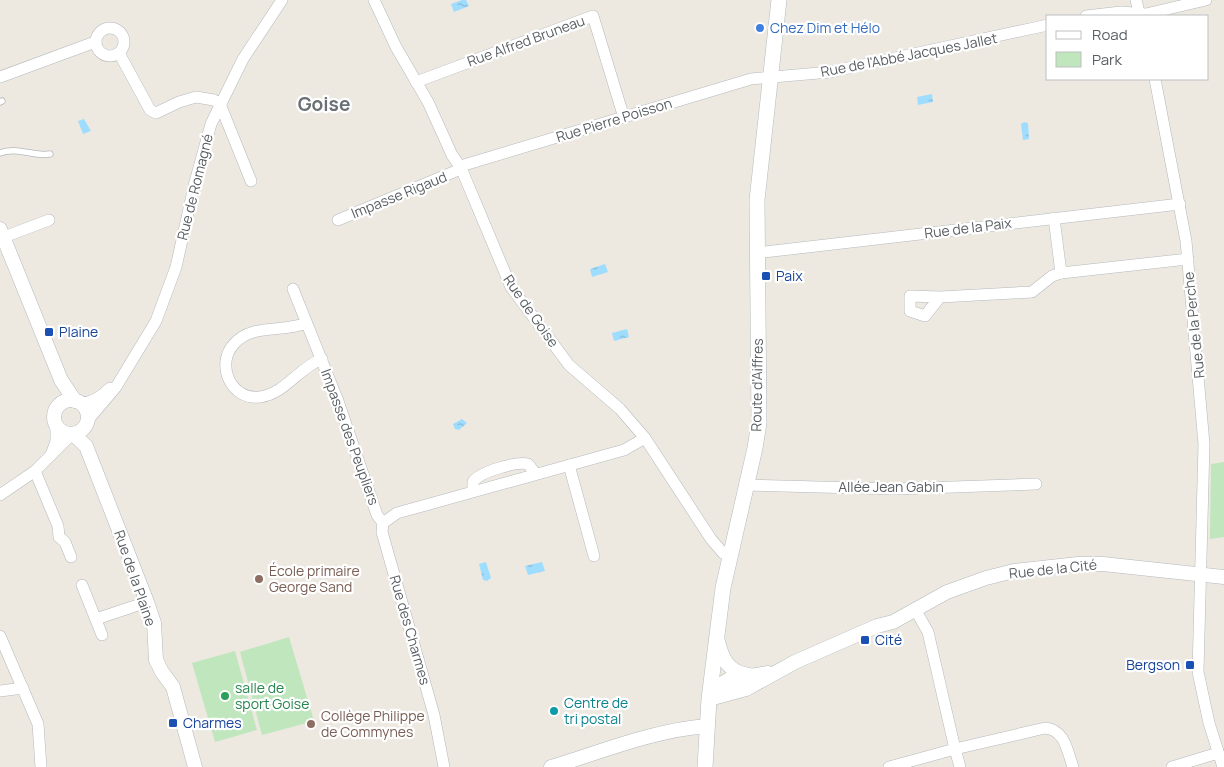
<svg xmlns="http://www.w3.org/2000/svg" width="1224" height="767" viewBox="0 0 1224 767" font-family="Manrope,sans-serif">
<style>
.park{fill:#bfe6bc}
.water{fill:url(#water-ripples)}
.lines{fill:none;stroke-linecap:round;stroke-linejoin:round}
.service-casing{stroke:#b4b8bc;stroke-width:7}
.minor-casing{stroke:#b4b8bc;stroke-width:12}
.tertiary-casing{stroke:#b4b8bc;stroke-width:15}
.secondary-casing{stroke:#b4b9be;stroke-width:16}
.service{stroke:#fff;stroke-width:5.5}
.minor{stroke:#fff;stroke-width:11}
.tertiary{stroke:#fff;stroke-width:14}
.secondary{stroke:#fff;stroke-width:15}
.shop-dot{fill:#3f7fe0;stroke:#fff;stroke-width:2}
.transit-dot{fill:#1a4fb4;stroke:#fff;stroke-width:2}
.education-dot{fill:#8d6e63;stroke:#fff;stroke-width:2}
.leisure-dot{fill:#2e9e5b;stroke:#fff;stroke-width:2}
.culture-dot{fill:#0f9aa8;stroke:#fff;stroke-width:2}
.labels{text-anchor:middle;stroke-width:4.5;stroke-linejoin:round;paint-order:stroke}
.shop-label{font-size:14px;fill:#366cbe;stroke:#fff;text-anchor:start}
.street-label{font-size:14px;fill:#595e62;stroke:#fff}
.transit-label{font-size:14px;fill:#164399;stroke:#fff;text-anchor:start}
.education-label{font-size:14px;fill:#785e54;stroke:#fff;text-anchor:start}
.leisure-label{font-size:14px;fill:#27864d;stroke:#fff;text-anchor:start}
.culture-label{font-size:14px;fill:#0d838f;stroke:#fff;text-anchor:start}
.district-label{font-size:19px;font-weight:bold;fill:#6a7074;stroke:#fff}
</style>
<defs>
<pattern id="water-ripples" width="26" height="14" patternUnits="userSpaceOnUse" patternTransform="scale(1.25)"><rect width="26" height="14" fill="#9fddff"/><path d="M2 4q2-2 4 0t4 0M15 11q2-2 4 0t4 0" fill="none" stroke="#85b6d2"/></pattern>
</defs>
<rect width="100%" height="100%" fill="#ede9e1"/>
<g class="park">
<path d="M1224 462V537L1210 539 1211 464Z"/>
<path d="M289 637 314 721 262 735 240 652Z"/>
<path d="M235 651 257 730 215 742 192 663Z"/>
</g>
<g class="water">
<path d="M462 0H466L469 6 454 12 451 4Z"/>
<path d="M932 94 933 102 918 105 917 97Z"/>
<path d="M84 119 91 131 83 134 78 121Z"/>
<path d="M1024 122 1028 123 1029 139 1023 140 1021 124Z"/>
<path d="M605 264 608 272 592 277 590 269Z"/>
<path d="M627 329 629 337 614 341 612 333Z"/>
<path d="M462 419 467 423 459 430 455 429 453 424Z"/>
<path d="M486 562 491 578 487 581 483 580 479 564Z"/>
<path d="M542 562 545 571 528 575 525 566Z"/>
</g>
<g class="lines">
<g class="service-casing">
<g id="service">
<path d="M0 102 2 101"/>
<path d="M0 153C18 146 32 157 50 154"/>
</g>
</g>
<g class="minor-casing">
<g id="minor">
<path d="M374 0 396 47 428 102 452 155 461 168 511 287 569 365 620 409 645 438 711 539 723 553 731 556"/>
<path d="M1136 0 1140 16"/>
<path d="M1086 16 1121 12 1146 14 1206 0"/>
<circle cx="110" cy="42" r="14"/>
<path d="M119 53 150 110 156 113 179 102 196 97 214 100 220 104 251 181"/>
<path d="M0 77 95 42"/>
<path d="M1155 79 1186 241 1204 444 1198 672 1209 723 1223 767"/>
<path d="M416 82 593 16 624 118"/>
<path d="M1054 218 1061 273 1188 259"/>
<path d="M338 220 456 171 464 165 751 79 830 72 1048 25"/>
<path d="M4 237 49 220"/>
<path d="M756 253 1180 204"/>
<path d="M293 289 338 401 377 515 383 523 397 513 624 450 645 438"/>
<path d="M940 297 925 316 910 311V296L940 297 1032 292 1052 276 1061 273"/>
<path d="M306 323C283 333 252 323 234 344 215 364 231 401 260 397 286 393 298 368 322 359"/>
<path d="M81 403C92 403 102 396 110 388"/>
<path d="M88 420 116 387 156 321 176 267 195 182 211 124 243 59 282 0"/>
<path d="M51 455 56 441V425"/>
<path d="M569 465 594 556"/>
<path d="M35 471 58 526 59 537 65 542 71 557"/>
<path d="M747 485 896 489 1036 484"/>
<path d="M473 491V482C479 472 517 461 528 464L536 474"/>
<path d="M0 495 35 471 71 435"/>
<path d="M383 523 382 532 434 715 444 767"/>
<path d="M82 585 102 635"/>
<path d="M96 619 147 602"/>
<path d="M0 636 38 724 41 767"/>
<path d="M0 691 23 688"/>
<path d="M889 767 955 749 928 632 916 611"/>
<path d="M960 767 955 749 1045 728C1065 730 1067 750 1073 767"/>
<path d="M1172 767 1218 753"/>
</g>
</g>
<g class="tertiary-casing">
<g id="tertiary">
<path d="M0 229 61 380 75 401"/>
<circle cx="71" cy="417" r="17"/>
<path d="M74 435 86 446 147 602 154 623 156 660 162 672 173 687 195 767"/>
<path d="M717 638C722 658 727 672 749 675"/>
<path d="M710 691 728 680 768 673"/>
<path d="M709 699 746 689 795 662 877 626 893 622 947 592 986 578 1014 571 1078 564H1103L1224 577"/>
<path d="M551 767C601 752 654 730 707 726"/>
</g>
</g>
<g class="secondary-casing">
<path id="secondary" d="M705 767 709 699 723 588 755 448 759 423 757 200 779 0"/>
</g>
<use href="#service" class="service"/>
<use href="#minor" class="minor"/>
<use href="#tertiary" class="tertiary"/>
<use href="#secondary" class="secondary"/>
</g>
<circle class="shop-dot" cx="760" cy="28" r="5"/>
<g class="transit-dot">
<rect x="761" y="271" width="10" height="10" rx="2.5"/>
<rect x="44" y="327" width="10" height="10" rx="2.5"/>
<rect x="860" y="635" width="10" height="10" rx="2.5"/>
<rect x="1185" y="660" width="10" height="10" rx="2.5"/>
<rect x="168" y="718" width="10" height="10" rx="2.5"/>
</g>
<g class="education-dot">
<circle cx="259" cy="579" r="5"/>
<circle cx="311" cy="724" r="5"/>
</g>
<circle class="leisure-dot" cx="225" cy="696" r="5"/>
<circle class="culture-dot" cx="554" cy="711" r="5"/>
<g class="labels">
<g class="shop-label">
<text x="770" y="33">Chez Dim et Hélo</text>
</g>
<g class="street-label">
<text transform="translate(526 41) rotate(-20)" y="5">Rue Alfred Bruneau</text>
<text transform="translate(909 55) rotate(-11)" y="5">Rue de l'Abbé Jacques Jallet</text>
<text transform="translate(614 120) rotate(-17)" y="5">Rue Pierre Poisson</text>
<text transform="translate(195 187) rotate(-76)" y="5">Rue de Romagné</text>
<text transform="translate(399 195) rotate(-22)" y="5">Impasse Rigaud</text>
<text transform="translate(968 228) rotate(-7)" y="5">Rue de la Paix</text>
<text transform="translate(531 311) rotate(55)" y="5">Rue de Goise</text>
<text transform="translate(1194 325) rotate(-96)" y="5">Rue de la Perche</text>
<text transform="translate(757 385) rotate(-89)" y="5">Route d'Aiffres</text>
<text transform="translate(350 437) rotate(70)" y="5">Impasse des Peupliers</text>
<text x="891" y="492">Allée Jean Gabin</text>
<text transform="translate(1053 569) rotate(-6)" y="5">Rue de la Cité</text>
<text transform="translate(135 578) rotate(71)" y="5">Rue de la Plaine</text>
<text transform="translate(410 630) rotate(74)" y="5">Rue des Charmes</text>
</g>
<g class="transit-label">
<text x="776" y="281">Paix</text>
<text x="59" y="337">Plaine</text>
<text x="875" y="645">Cité</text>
<text x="1180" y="670" text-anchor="end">Bergson</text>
<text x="183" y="728">Charmes</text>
</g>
<g class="education-label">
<text x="269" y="576">École primaire<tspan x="269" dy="16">George Sand</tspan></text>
<text x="321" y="721">Collège Philippe<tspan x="321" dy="16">de Commynes</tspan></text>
</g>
<g class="leisure-label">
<text x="235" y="693">salle de<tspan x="235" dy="16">sport Goise</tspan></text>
</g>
<g class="culture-label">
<text x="564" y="708">Centre de<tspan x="564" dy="16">tri postal</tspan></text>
</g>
<g class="district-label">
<text x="324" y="111">Goise</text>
</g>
</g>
<rect x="1046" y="15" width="162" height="65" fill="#ffffff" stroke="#bdbfc0"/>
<rect x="1056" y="31" width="25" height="8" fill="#ffffff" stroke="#bdbfc0"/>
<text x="1092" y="40" font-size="15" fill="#595e62">Road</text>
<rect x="1056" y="52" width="25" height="15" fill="#bfe6bc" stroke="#bdbfc0"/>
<text x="1092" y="65" font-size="15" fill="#595e62">Park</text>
</svg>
